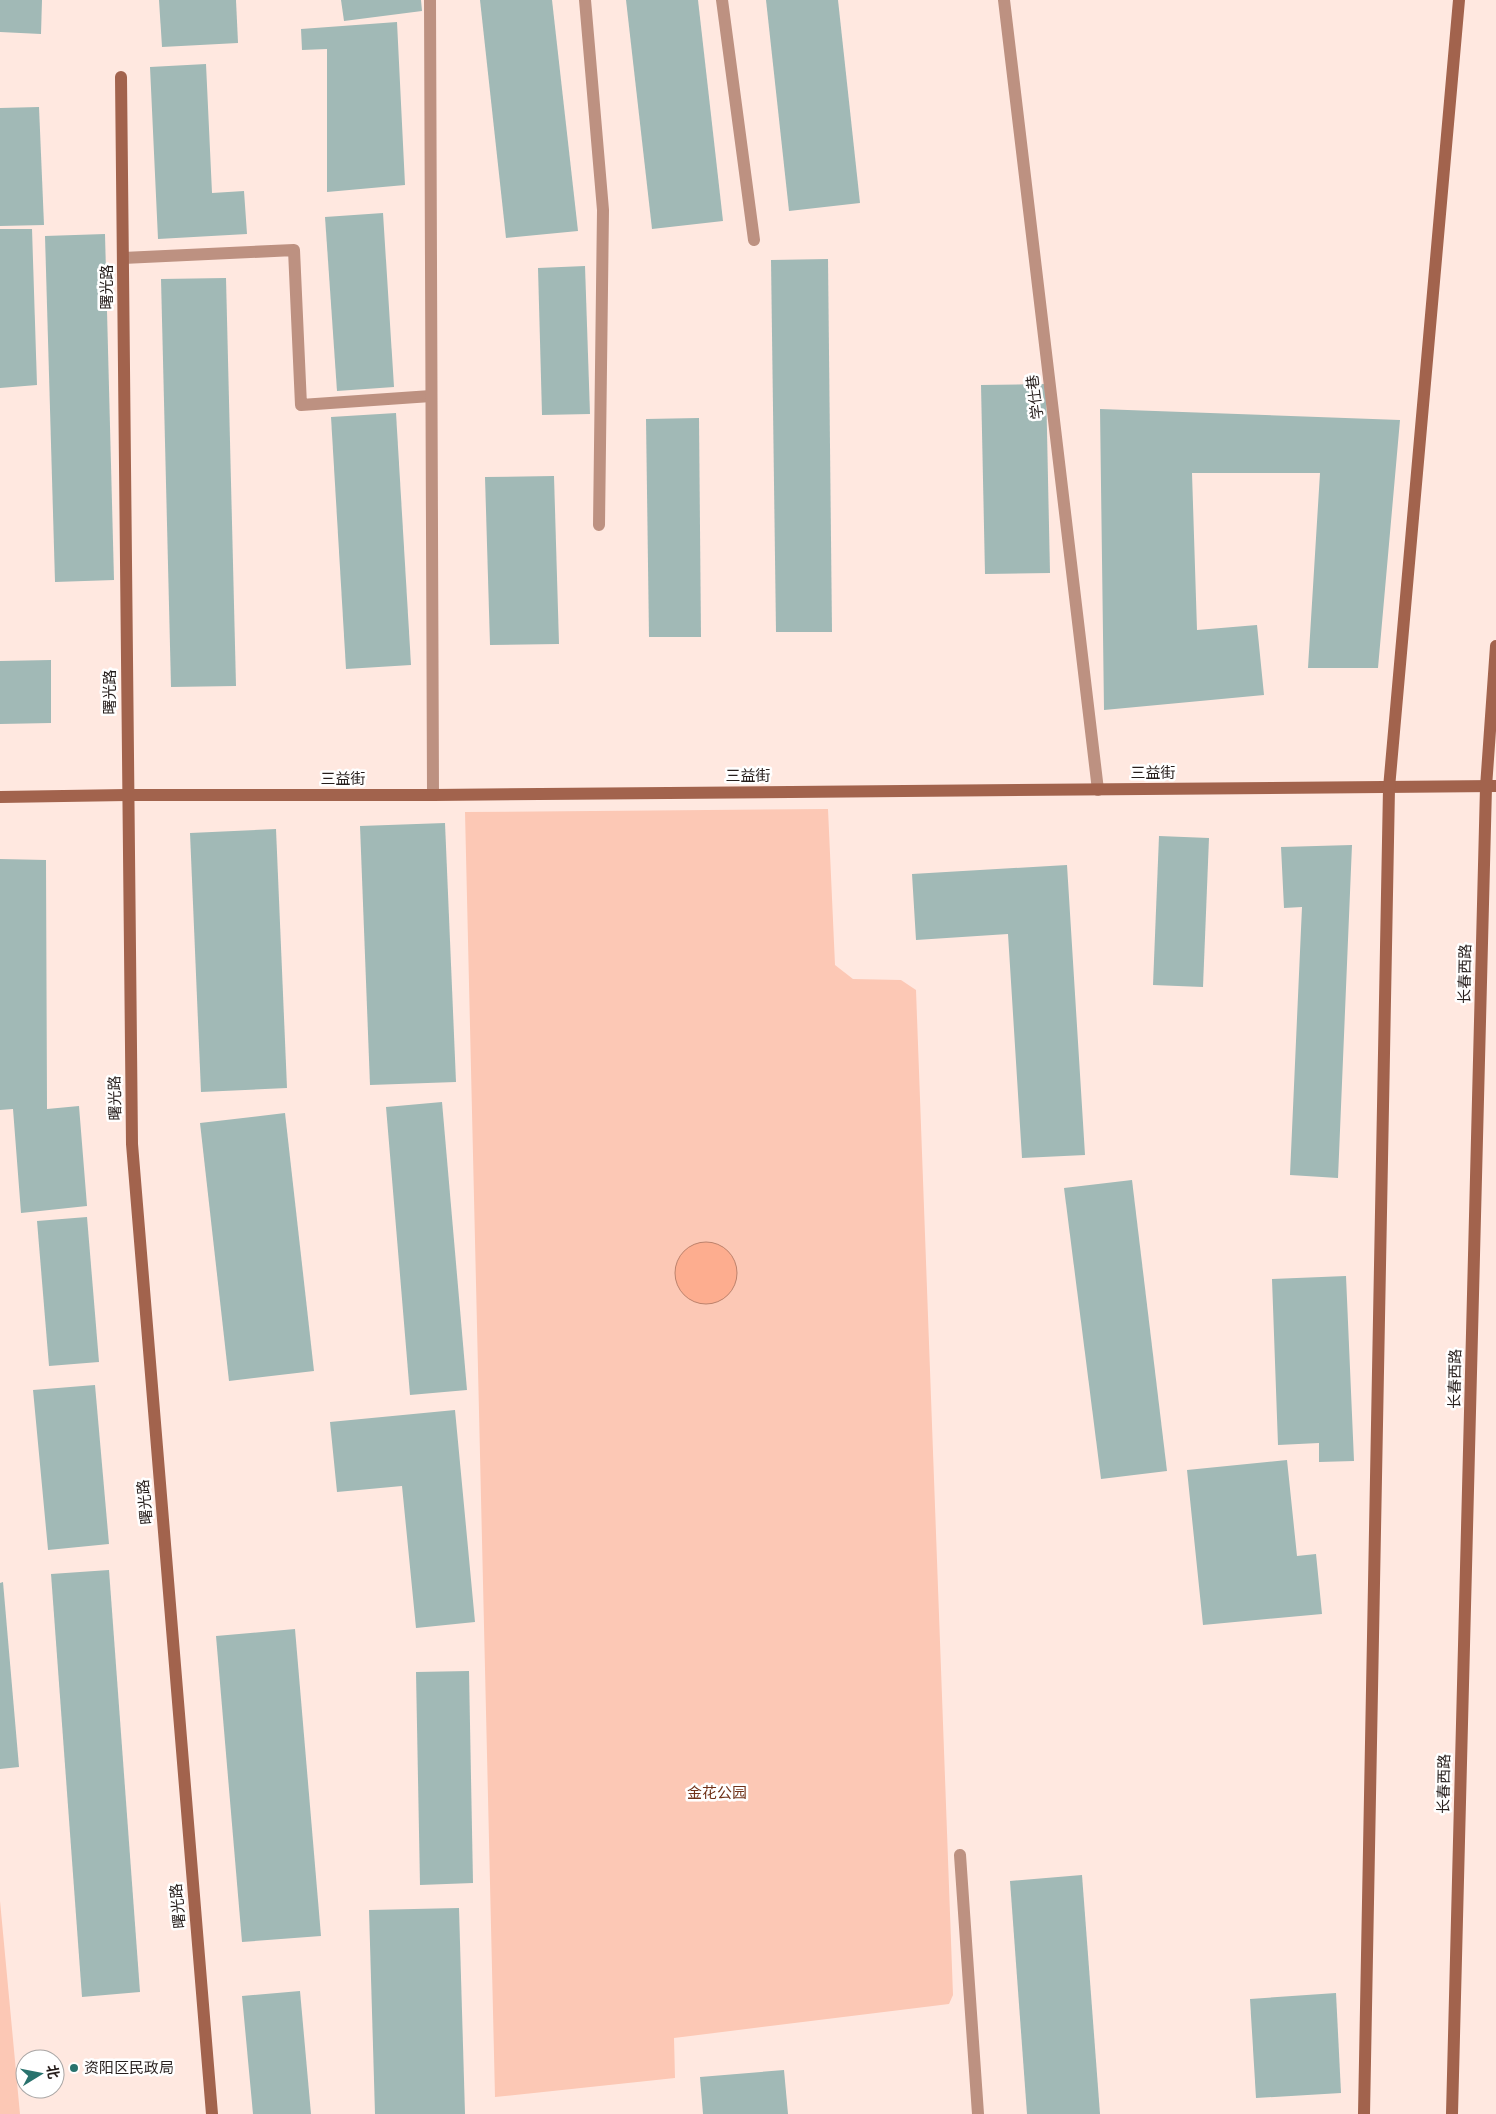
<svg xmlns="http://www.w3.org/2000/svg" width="1496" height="2114" viewBox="0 0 1496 2114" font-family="Quicksand,'Noto Sans SC',sans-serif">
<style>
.green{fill:#fcc8b5}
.water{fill:#fdad8f;stroke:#bc826c}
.building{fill:#a1b9b6}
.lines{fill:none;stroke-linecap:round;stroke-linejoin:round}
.lane{stroke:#bd9181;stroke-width:12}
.street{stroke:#bd9181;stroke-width:12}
.secondary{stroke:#a2634d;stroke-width:12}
.poi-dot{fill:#29726d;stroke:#fff;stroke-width:2}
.labels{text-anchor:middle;stroke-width:5;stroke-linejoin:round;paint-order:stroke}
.street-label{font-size:15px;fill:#261e1c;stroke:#fff}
.park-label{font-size:15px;fill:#703219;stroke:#fff}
.poi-label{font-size:15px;fill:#261e1c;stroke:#fff;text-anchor:start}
</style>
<rect width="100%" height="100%" fill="#ffe8e0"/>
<g class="green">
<path d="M828 809 835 965 853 979 901 980 916 990 953 1995 949 2004 674 2038 675 2078 495 2097 465 812Z"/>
<path d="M0 1901 20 2114H0Z"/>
</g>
<circle class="water" cx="706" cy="1273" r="31"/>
<g class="building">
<path d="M0 0H42L41 34 0 32Z"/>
<path d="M159 0H236L238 43 162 47Z"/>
<path d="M341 0H421L422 11 344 21Z"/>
<path d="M480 0H552L578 231 506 238Z"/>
<path d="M626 0H698L723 221 652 229Z"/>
<path d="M766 0H838L860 203 789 211Z"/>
<path d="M397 22 405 185 327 192V49L302 50 301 29Z"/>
<path d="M206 64 212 193 244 191 247 234 158 239 150 67Z"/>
<path d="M39 107 44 225 0 226V108Z"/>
<path d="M383 213 394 387 337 391 325 217Z"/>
<path d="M0 229H32L37 385 0 388Z"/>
<path d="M105 234 114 580 55 582 45 236Z"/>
<path d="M828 259 832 632H776L771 260Z"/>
<path d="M585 266 590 414 542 415 538 268Z"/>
<path d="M226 278 236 686 171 687 161 279Z"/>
<path d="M1046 384 1050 573 985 574 981 385Z"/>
<path d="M1100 409 1400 420 1378 668H1308L1320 473H1192L1197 630 1257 625 1264 695 1104 710Z"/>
<path d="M396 413 411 665 346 669 331 417Z"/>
<path d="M699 418 701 637H649L646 419Z"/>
<path d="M554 476 559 644 490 645 485 477Z"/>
<path d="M51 660V723L0 724V661Z"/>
<path d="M445 823 456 1082 370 1085 360 826Z"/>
<path d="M276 829 287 1088 201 1092 190 833Z"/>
<path d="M1159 836 1209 838 1203 987 1153 985Z"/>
<path d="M1352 845 1338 1178 1290 1175 1302 907 1284 908 1281 847Z"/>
<path d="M0 859 46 860 47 1109 79 1106 87 1206 21 1213 13 1109 0 1110Z"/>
<path d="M1067 865 1085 1155 1022 1158 1008 934 916 940 912 874Z"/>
<path d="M442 1102 467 1390 410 1395 386 1107Z"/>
<path d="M285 1113 314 1371 229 1381 200 1123Z"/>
<path d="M1132 1180 1167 1471 1101 1479 1064 1188Z"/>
<path d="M87 1217 99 1362 49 1366 37 1221Z"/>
<path d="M1346 1276 1354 1461 1319 1462V1443L1278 1445 1272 1279Z"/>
<path d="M95 1385 109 1544 48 1550 33 1390Z"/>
<path d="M455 1410 475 1622 416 1628 402 1486 337 1492 330 1422Z"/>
<path d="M1287 1460 1297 1556 1316 1554 1322 1614 1203 1625 1187 1470Z"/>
<path d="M109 1570 140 1992 82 1997 51 1574Z"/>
<path d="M3 1582 19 1767 0 1769V1583Z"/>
<path d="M295 1629 321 1936 242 1942 216 1636Z"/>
<path d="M469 1671 473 1883 420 1885 416 1672Z"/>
<path d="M1082 1875 1100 2114H1027L1010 1881Z"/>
<path d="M459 1908 465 2114H375L369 1910Z"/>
<path d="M300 1991 311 2114H253L242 1996Z"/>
<path d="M1336 1993 1341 2093 1256 2098 1250 1999Z"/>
<path d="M784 2070 788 2114H703L700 2077Z"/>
</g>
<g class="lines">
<g class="lane">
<path d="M123 258 294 250 301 405 431 396"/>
<path d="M960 1855 978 2114"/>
</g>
<g class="street">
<path d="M430 0 433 795"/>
<path d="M585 0 603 210 599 525"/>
<path d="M722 0 754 240"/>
<path d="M1004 0 1098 790"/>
</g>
<g class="secondary">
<path d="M121 77 132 1144 212 2114"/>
<path d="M0 797 127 795H433L1496 786"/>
<path d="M1364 2114 1389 788 1459 0"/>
<path d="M1452 2114 1486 787 1496 646"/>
</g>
</g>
<circle class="poi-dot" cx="74" cy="2068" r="5"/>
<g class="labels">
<g class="street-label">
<text transform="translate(107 287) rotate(-90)" y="5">曙光路</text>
<text transform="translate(1035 397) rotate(-97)" y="5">学仕巷</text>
<text transform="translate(110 692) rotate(-90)" y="5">曙光路</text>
<text x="1153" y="778">三益街</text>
<text x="748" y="781">三益街</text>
<text x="343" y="784">三益街</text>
<text transform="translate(1465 974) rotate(-89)" y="5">长春西路</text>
<text transform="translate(115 1098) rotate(-91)" y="5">曙光路</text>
<text transform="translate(1455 1379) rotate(-89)" y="5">长春西路</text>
<text transform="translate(145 1502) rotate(-95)" y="5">曙光路</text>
<text transform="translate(1444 1784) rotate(-89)" y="5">长春西路</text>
<text transform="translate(178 1906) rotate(-95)" y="5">曙光路</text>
</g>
<g class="park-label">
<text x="717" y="1798">金花公园</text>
</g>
<g class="poi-label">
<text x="84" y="2073">资阳区民政局</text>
</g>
</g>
<g transform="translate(40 2074) rotate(80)"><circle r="24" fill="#ffffff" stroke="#a8a5a4"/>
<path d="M0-4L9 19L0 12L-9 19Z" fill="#29726d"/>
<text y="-8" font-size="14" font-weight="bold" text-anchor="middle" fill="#261e1c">北</text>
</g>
</svg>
